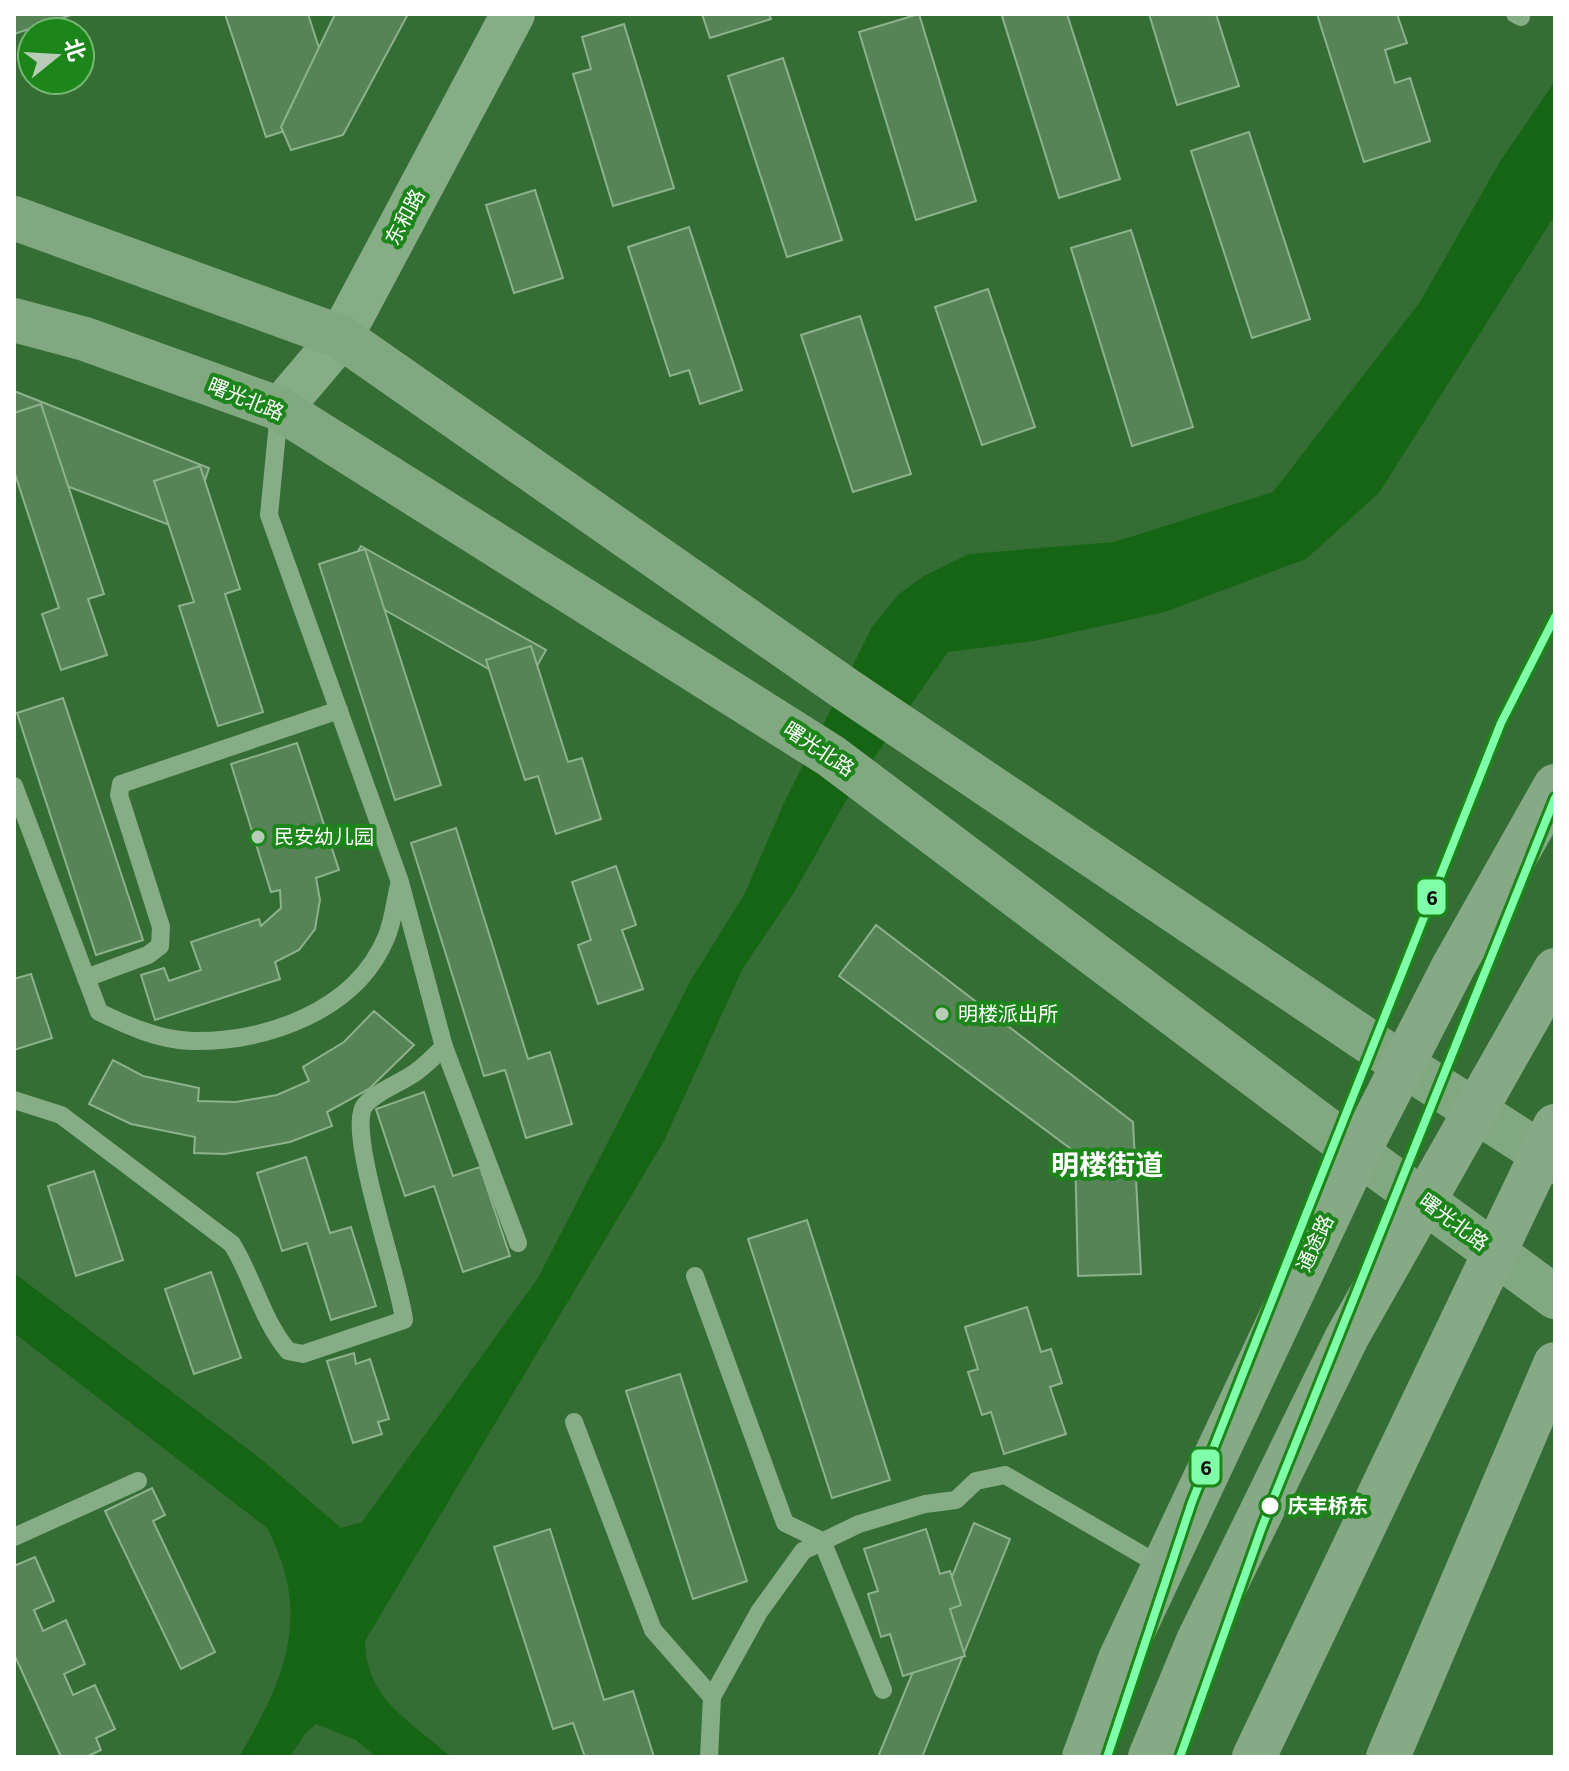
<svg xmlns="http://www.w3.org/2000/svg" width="1569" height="1771" viewBox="0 0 1569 1771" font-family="'Source Sans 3','Noto Sans SC',sans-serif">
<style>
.water{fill:#166515}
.building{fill:#578457;stroke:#8eb18e;stroke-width:2}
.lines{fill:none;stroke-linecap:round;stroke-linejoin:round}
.service{stroke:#87ad86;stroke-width:18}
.tertiary{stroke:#87ad86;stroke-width:44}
.secondary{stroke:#82a881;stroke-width:44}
.primary{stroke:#86aa86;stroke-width:44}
.metro-1-casing{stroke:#1d861b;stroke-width:14}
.metro-1{stroke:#80ffa9;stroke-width:8}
.poi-dot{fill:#b8ccb8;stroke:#1d861b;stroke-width:3}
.stop-dot{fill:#fff;stroke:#1d861b;stroke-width:3}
.labels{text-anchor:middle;stroke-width:8;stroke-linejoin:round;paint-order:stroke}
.street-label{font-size:20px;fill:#fff;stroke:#1d861b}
.poi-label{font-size:20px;fill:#fff;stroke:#1d861b;text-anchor:start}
.stop-label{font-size:20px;font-weight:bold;fill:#fff;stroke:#1d861b;text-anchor:start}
.district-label{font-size:28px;font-weight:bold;fill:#fff;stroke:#1d861b}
.line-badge{stroke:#1d861b;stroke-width:3}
.pale-badge-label{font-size:22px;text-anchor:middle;font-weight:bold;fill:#111}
</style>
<rect width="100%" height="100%" fill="#346e34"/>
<path class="water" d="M1555 81V215L1379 493 1306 559 1165 612 1034 641 948 652 855 785 795 891 743 968 664 1141 365 1641C366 1700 411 1721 451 1757H376L356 1740 316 1724 305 1734 290 1757H239C285 1679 313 1615 267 1528L14 1333V1273L261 1459 341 1528 362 1522 538 1278 691 980 745 893 783 805 872 627 899 594 924 576 969 554 1114 542 1273 492 1420 302 1499 163Z"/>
<g class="building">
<path d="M14 14H74L14 34Z"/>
<path d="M225 14H308L340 113 266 137Z"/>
<path d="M335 14H408L343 135 291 150 281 127Z"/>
<path d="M702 14H769L771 19 710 38Z"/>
<path d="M919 14 976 201 916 220 859 32Z"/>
<path d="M1007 14H1067L1120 179 1059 198 1002 16Z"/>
<path d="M1149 14H1216L1239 86 1177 105Z"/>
<path d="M1317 14H1397L1407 43 1385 50 1395 83 1410 78 1430 141 1364 162Z"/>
<path d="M624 24 674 188 613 206 573 74 591 69 582 37Z"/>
<path d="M783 58 842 240 787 257 728 76Z"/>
<path d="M1249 132 1310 319 1252 338 1191 151Z"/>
<path d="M535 190 563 278 514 293 486 205Z"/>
<path d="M689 227 742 390 700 404 689 370 670 376 628 247Z"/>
<path d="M1131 230 1193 427 1132 446 1071 248Z"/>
<path d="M988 289 1035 427 982 445 935 307Z"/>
<path d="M860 316 911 474 853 492 801 335Z"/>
<path d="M14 391 209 468 188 532 14 466Z"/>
<path d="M41 404 104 594 88 599 107 655 61 670 42 614 59 608 14 471V413Z"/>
<path d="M200 466 240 589 225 594 263 712 218 726 179 606 194 602 154 481Z"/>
<path d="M361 546 546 650 524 689 339 584Z"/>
<path d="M365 549 441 785 395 800 319 564Z"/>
<path d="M531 646 568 762 582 758 601 819 556 834 538 776 525 780 486 660Z"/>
<path d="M63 698 143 940 96 955 17 713Z"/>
<path d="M297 743 339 870 316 878 320 900 315 929 299 950 275 962 280 979 155 1020 141 975 164 968 169 981 201 970 191 942 259 919 261 926 281 908 280 890 271 892 231 764Z"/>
<path d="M456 828 528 1059 550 1052 572 1124 526 1138 505 1070 484 1076 411 843Z"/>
<path d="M616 866 636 925 622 930 643 989 598 1004 578 945 591 940 572 882Z"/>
<path d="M876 925 1133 1122 1141 1274 1078 1276 1075 1152 839 976Z"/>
<path d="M31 974 52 1038 14 1050V979Z"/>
<path d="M374 1011 414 1045 369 1089 327 1112 332 1126 290 1142 225 1154 194 1153 195 1137 131 1124 89 1104 113 1060 143 1076 199 1088 198 1101 236 1102 277 1095 309 1081 303 1067 344 1042Z"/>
<path d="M424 1092 453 1176 480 1167 510 1256 463 1272 434 1186 405 1196 376 1109Z"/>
<path d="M306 1157 330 1233 351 1227 376 1306 331 1320 307 1243 282 1251 257 1173Z"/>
<path d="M94 1171 123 1260 76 1276 48 1186Z"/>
<path d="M807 1220 890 1480 832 1498 748 1239Z"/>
<path d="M211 1272 241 1358 194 1374 165 1289Z"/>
<path d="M1027 1307 1041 1352 1051 1349 1062 1383 1050 1387 1066 1434 1004 1454 991 1412 982 1415 968 1372 978 1369 965 1327Z"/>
<path d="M354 1353 356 1364 370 1359 389 1419 378 1422 382 1434 353 1443 327 1361Z"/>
<path d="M680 1374 747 1581 693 1599 626 1391Z"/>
<path d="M152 1488 165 1515 153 1521 215 1652 181 1669 105 1511Z"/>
<path d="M974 1523 1010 1539 922 1757H878Z"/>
<path d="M550 1529 604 1700 633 1691 654 1757H585L573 1723 553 1729 494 1547Z"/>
<path d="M926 1529 940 1574 950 1571 961 1605 950 1609 965 1656 903 1676 890 1634 881 1637 868 1594 878 1591 864 1549Z"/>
<path d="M35 1557 54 1601 34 1610 43 1631 66 1620 85 1664 64 1674 73 1695 95 1685 115 1729 96 1738 101 1750 86 1757H61L14 1654V1566Z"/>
</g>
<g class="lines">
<g class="service">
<path d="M1515 14 1521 17"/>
<path d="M279 412 269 515 400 882 444 1047 518 1243"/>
<path d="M14 786 99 1012C128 1026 159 1040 192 1041 265 1042 355 1012 386 938 393 922 395 902 399 885"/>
<path d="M86 978 148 955 160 946 161 927 119 795 121 784 339 710"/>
<path d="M14 1100 61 1115 232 1244C253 1278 262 1320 288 1351L303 1354 404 1320C400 1280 345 1129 365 1105 377 1091 401 1083 416 1072 426 1065 435 1055 444 1047"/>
<path d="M695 1276 785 1523 822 1541 883 1690"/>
<path d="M574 1422 653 1630 712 1697"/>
<path d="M14 1537 138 1481"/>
<path d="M709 1757 712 1697 759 1612 803 1551 859 1524 925 1504 956 1500 976 1481 1005 1475 1163 1567"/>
</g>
<path class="tertiary" d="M280 409 341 337 513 14"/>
<g class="secondary">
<path d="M14 218 341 337 847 690 1405 1066 1555 1162"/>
<path d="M14 320 85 339 280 409 831 756 1358 1153 1555 1297"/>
</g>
<g class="primary">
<path d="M1084 1757 1120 1659 1358 1153 1453 967 1555 786"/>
<path d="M1150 1757 1198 1641 1347 1337 1555 970"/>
<path d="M1254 1757 1555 1126"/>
<path d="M1388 1757 1555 1364"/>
</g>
<g class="metro-1-casing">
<g id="metro-1">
<path d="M1107 1757 1192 1502 1501 723 1555 617"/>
<path d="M1180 1757 1262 1527 1555 798"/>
</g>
</g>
<use href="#metro-1" class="metro-1"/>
</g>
<g class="poi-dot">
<circle cx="258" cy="837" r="8"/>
<circle cx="942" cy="1014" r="8"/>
</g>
<circle class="stop-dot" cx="1270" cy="1506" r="10"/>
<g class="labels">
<g class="street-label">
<text transform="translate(405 217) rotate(-62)" y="7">东和路</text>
<text transform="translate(246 399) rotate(22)" y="7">曙光北路</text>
<text transform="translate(819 749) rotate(34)" y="7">曙光北路</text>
<text transform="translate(1454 1222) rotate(37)" y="7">曙光北路</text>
<text transform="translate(1315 1243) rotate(-65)" y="7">通途路</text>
</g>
<g class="poi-label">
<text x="274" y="844">民安幼儿园</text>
<text x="958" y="1021">明楼派出所</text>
</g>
<g class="stop-label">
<text x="1288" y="1513">庆丰桥东</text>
</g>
<g class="district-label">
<text x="1107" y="1175">明楼街道</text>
</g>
</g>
<g class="line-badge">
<rect x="1416" y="878" width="31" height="38" rx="8" fill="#80ffa9"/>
<rect x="1190" y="1448" width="31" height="38" rx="8" fill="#80ffa9"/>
</g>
<g class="pale-badge-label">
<text x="1432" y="905">6</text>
<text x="1206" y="1475">6</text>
</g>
<rect width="1569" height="1771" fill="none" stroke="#ffffff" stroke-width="32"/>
<g transform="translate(56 56) rotate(72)"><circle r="38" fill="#1d861b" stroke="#77b676" stroke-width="2"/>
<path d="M0-6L14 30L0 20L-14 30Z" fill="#b8ccb8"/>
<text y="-12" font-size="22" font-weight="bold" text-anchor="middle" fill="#ffffff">北</text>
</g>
</svg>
